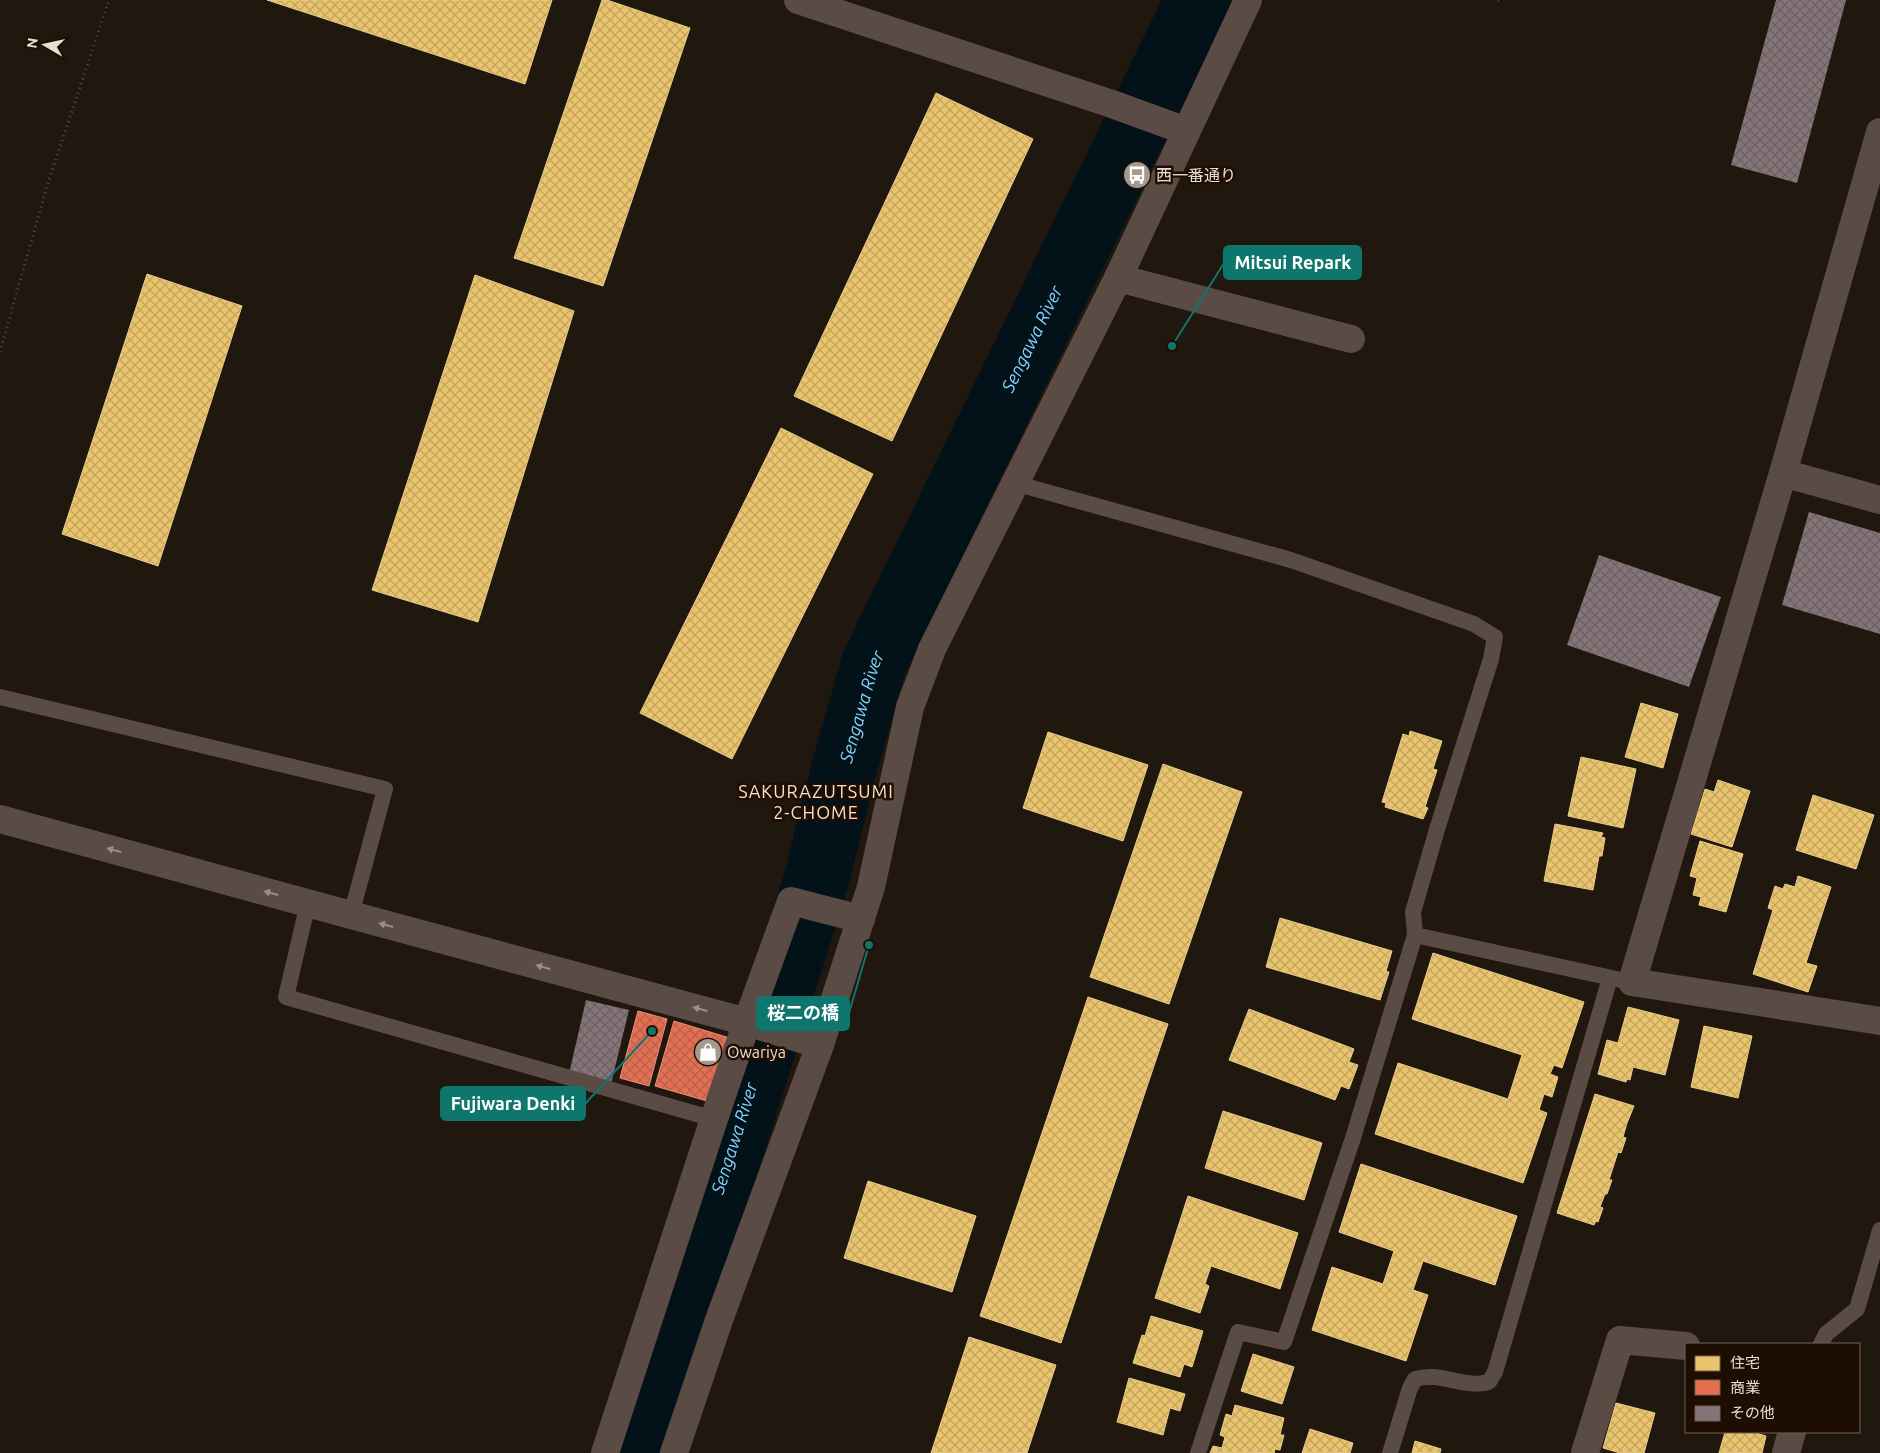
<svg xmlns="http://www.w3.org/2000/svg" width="1880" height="1453" viewBox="0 0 1880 1453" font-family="Ubuntu,'Noto Sans JP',sans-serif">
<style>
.homes{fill:url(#homes-cross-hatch);stroke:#e9cc8a}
.shops{fill:url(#shops-cross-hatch);stroke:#e89179}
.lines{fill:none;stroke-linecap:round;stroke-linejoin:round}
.river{stroke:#031119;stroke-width:65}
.building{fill:url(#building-cross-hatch)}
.path{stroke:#564c44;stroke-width:3;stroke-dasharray:1 4;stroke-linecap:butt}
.service{stroke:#5a4b44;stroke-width:16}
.minor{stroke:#5a4b44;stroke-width:28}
.oneway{fill:#9b8e85}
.labels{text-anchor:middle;stroke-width:5;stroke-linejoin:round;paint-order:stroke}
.poi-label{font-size:16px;fill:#eadfd5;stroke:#1e0e01;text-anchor:start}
.water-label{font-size:18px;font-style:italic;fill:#82d4fc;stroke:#1e0e01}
.neighbourhood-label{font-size:18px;letter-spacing:1px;fill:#f6deca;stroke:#1e0e01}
.leader{fill:none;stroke:#0f766e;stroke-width:2}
.callout-dot{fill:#0f766e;stroke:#1e0e01;stroke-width:2}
.callout{fill:#0f766e;stroke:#0f766e;stroke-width:2}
.callout-label{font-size:18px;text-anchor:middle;font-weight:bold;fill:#fff}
</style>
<defs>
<pattern id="homes-cross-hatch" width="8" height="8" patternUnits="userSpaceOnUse" patternTransform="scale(1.25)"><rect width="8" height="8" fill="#e9c46a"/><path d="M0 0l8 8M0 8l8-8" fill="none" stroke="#c0a460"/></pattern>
<pattern id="shops-cross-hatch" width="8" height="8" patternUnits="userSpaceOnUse" patternTransform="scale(1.25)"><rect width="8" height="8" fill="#e76f51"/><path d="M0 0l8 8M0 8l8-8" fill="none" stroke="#b7624c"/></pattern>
<pattern id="building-cross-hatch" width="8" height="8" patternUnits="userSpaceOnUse" patternTransform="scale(1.25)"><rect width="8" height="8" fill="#867578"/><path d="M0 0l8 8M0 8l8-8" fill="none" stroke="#6c6162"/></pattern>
</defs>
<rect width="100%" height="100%" fill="#20170e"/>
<g class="homes">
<path d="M267 0H552L525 84Z"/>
<path d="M602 0H607L690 28 603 286 514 258Z"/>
<path d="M936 93 1033 139 892 441 794 396Z"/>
<path d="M147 274 242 306 158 566 62 534Z"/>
<path d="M475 275 574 311 478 622 372 590Z"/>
<path d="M781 428 873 474 732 759 640 713Z"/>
<path d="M1641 703 1678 714 1663 768 1625 757Z"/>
<path d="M1410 731 1442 741 1433 769 1437 770 1425 807 1428 808 1423 819 1385 807 1386 803 1382 802 1403 734 1409 736Z"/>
<path d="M1048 732 1148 765 1123 841 1023 808Z"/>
<path d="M1581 757 1636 769 1623 828 1568 816Z"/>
<path d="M1163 764 1242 792 1169 1004 1090 977Z"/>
<path d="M1718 780 1750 791 1732 847 1691 834 1705 789 1714 792Z"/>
<path d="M1813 795 1874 815 1856 869 1796 850Z"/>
<path d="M1555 824 1603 833 1601 837 1605 838 1602 856H1599L1593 890 1544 881Z"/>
<path d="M1700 841 1743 854 1726 912 1699 905 1701 897 1693 895 1697 878 1690 876Z"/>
<path d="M1798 876 1831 887 1806 963 1817 966 1808 992 1753 974 1773 910 1768 908 1775 886 1783 889 1785 884 1795 887Z"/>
<path d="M1280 918 1392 951 1386 971 1389 972 1380 1000 1266 967Z"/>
<path d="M1433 953 1584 1002 1562 1068 1554 1065 1550 1074 1558 1077 1552 1097 1544 1094 1539 1110 1547 1113 1523 1183 1375 1134 1398 1063 1508 1099 1522 1055 1412 1019Z"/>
<path d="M1088 997 1168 1024 1061 1343 980 1316Z"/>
<path d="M1628 1007 1679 1020 1665 1075 1633 1067 1630 1080 1627 1079 1626 1082 1598 1074 1607 1040 1618 1043Z"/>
<path d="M1249 1009 1354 1049 1349 1062 1358 1065 1349 1089 1341 1086 1335 1100 1229 1060Z"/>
<path d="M1704 1026 1752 1036 1738 1098 1691 1087Z"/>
<path d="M1595 1094 1634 1106 1627 1123 1623 1137 1626 1138 1621 1153 1618 1152 1609 1180H1612L1607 1194H1605L1600 1207 1603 1208 1598 1222 1596 1221 1594 1225 1557 1213Z"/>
<path d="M1223 1111 1322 1143 1304 1200 1205 1168Z"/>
<path d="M1361 1164 1517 1216 1495 1285 1423 1261 1413 1290 1428 1295 1406 1361 1312 1330 1332 1267 1383 1284 1394 1251 1339 1232Z"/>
<path d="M868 1181 976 1216 952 1292 844 1258Z"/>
<path d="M1188 1196 1298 1233 1280 1289 1211 1266 1205 1284 1209 1286 1200 1313 1155 1298Z"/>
<path d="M1151 1316 1203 1331 1192 1367 1184 1364 1180 1377 1133 1363 1142 1335 1145 1336Z"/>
<path d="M969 1337 1056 1365 1027 1453H931Z"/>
<path d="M1253 1354 1294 1367 1282 1404 1241 1391Z"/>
<path d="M1129 1378 1185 1394 1180 1411 1170 1408 1163 1435 1117 1422Z"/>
<path d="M1616 1403 1655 1413 1644 1453H1620L1603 1448Z"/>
<path d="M1235 1405 1284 1418 1280 1435H1284L1280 1450 1275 1449 1274 1453H1210L1213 1446 1222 1448 1225 1437 1220 1435 1226 1414 1232 1416Z"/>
<path d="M1310 1429 1353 1443 1350 1453H1302Z"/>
<path d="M1725 1432H1752L1766 1436 1762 1453H1719Z"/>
<path d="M1415 1441 1441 1449 1440 1453H1412Z"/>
</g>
<g class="shops">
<path d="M638 1011 667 1019 649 1086 620 1078Z"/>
<path d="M674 1021 733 1039 714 1103 655 1086Z"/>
</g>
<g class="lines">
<path class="river" id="s1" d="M629 1453 682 1306 817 877 843 772 874 663 1198 0"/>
</g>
<g class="building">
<path d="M1776 0H1846L1797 183 1731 165Z"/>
<path d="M1809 512 1880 533V634L1782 605Z"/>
<path d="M1599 555 1721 597 1689 687 1567 645Z"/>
<path d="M586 1000 629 1010 611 1084 569 1074Z"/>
</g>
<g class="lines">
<g class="path">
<path d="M1498 0H1500"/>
<path d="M0 352 47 186 109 0"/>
</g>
<g class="service">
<path d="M1014 483 1291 560 1474 624 1495 637 1491 659 1438 826 1413 912 1415 935 1353 1138 1284 1342 1238 1332 1198 1453"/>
<path d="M0 697 385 789 351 915"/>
<path d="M308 903 286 997 714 1119"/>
<path d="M1415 935 1621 980"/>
<path d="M1821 1344 1826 1334 1857 1309 1880 1230"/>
<path d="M1390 1453 1410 1388 1415 1379C1439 1371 1464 1389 1489 1382L1495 1372 1610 978"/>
</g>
<g class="minor">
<path d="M798 0 1112 104 1186 131"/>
<path d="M1880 132 1783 473 1632 982 1880 1021"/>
<path d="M1118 278 1351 339"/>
<path d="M1783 473 1880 500"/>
<path d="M0 819 351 915 747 1022 820 1045"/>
<path d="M605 1453 714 1119 747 1022 791 901 861 919"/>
<path d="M674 1453 719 1320 820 1045 871 887 910 707 932 649 1118 278 1248 0"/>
<path d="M1585 1453 1620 1340 1686 1346"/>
<path d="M1786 1453 1792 1432"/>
</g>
</g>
<defs><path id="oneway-solid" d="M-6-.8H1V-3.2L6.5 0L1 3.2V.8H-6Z" transform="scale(1.25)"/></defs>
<g class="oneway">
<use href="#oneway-solid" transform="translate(114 850) rotate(-165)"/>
<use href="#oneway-solid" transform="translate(271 893) rotate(-165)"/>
<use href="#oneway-solid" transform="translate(386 925) rotate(-165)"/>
<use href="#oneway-solid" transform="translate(543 967) rotate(-165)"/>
<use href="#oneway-solid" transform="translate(700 1009) rotate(-165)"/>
</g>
<defs>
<g id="bus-disc" transform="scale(1.4375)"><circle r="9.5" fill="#a3998f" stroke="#1e0e01"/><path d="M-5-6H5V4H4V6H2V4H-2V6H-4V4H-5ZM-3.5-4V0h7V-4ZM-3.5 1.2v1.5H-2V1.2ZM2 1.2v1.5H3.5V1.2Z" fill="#fff"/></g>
<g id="shop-disc" transform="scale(1.4375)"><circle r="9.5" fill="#a3998f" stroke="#1e0e01"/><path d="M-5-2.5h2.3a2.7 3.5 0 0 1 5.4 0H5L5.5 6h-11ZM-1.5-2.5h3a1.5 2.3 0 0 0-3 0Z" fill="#fff"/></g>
</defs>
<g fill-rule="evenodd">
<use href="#bus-disc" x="1137" y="175"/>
<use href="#shop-disc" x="708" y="1052"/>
</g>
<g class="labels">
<g class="poi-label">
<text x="1156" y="181">西一番通り</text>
<text x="727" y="1058">Owariya</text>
</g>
<g class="water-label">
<text dy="6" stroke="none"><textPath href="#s1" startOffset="1188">Sengawa River</textPath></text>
<text dy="6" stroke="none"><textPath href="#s1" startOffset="782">Sengawa River</textPath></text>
<text dy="6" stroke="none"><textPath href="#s1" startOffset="332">Sengawa River</textPath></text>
</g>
<g class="neighbourhood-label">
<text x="816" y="798">SAKURAZUTSUMI<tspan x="816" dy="21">2-CHOME</tspan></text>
</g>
</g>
<path class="leader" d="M1172 346L1224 263M869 945L849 1013M652 1031L585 1104"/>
<g class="callout-dot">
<circle cx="1172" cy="346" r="5"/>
<circle cx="869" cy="945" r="5"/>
<circle cx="652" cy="1031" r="5"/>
</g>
<g class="callout">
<rect x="1224" y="246" width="137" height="33" rx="5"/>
<rect x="757" y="997" width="92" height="33" rx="5"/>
<rect x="441" y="1087" width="144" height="33" rx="5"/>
</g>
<g class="callout-label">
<text x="1293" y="269">Mitsui Repark</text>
<text x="803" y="1019">桜二の橋</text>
<text x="513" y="1110">Fujiwara Denki</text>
</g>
<rect x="1685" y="1343" width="175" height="90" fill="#1e0e01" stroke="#706256"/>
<rect x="1695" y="1356" width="25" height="15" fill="#e9c46a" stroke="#706256"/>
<text x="1730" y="1368" font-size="15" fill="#eadfd5">住宅</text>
<rect x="1695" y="1380" width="25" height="15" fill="#e76f51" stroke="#706256"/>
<text x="1730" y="1393" font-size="15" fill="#eadfd5">商業</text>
<rect x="1695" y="1406" width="25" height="15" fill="#867578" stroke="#706256"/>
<text x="1730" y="1418" font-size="15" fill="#eadfd5">その他</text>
<g transform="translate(45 45) rotate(279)" stroke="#1e0e01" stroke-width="4" paint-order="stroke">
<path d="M0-4L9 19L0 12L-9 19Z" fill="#eadfd5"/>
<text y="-8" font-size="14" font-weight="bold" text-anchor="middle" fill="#eadfd5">N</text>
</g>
</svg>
